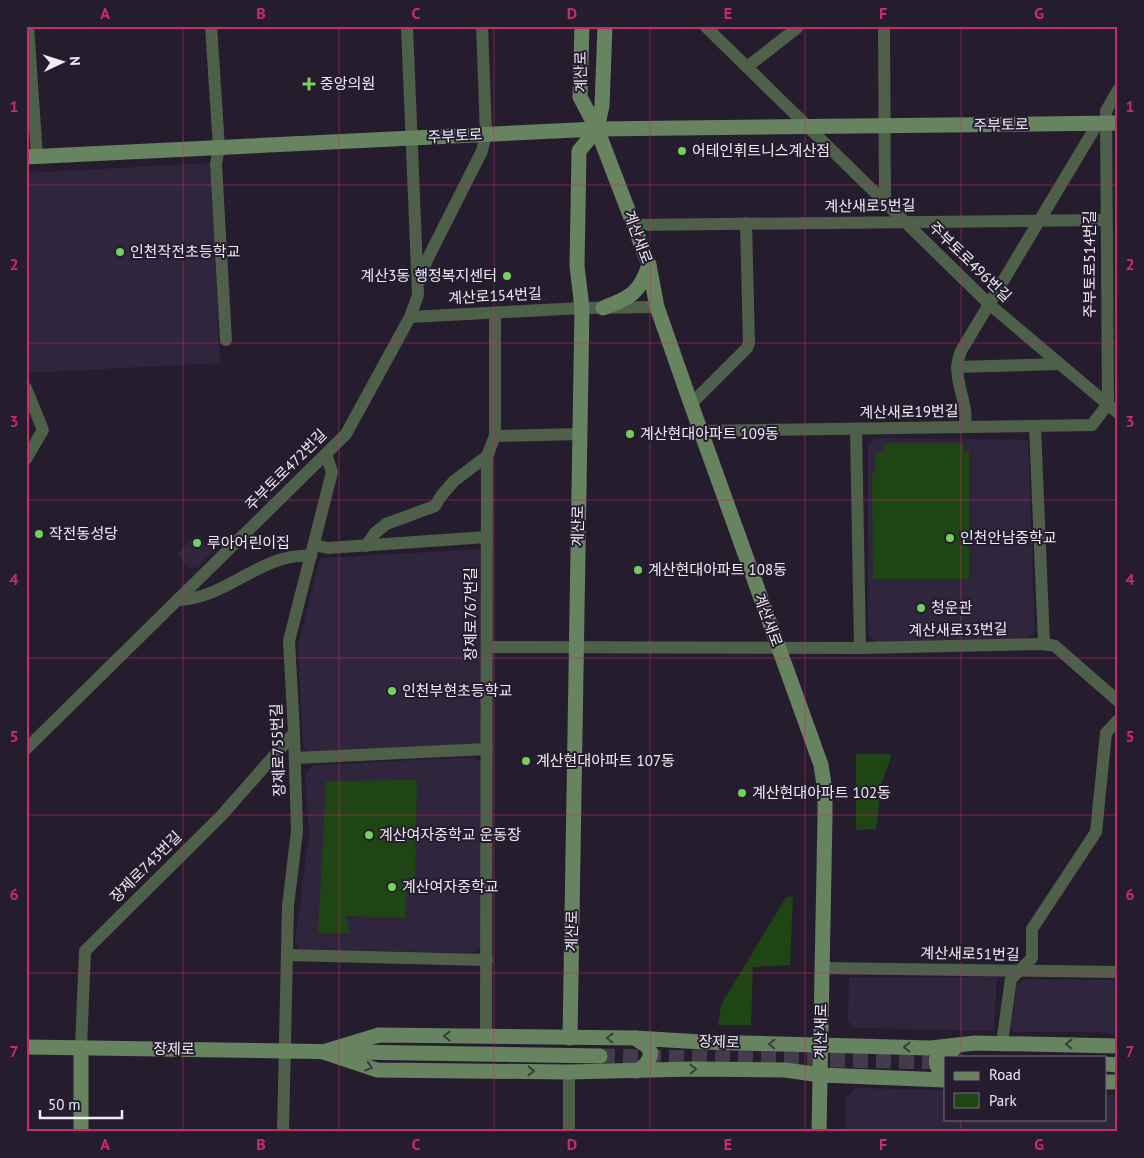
<svg xmlns="http://www.w3.org/2000/svg" width="1144" height="1158" viewBox="0 0 1144 1158" font-family="'PT Sans','Noto Sans KR',sans-serif">
<style>
.built{fill:#2f253c}
.green{fill:#1f4514}
.lines{fill:none;stroke-linecap:round;stroke-linejoin:round}
.secondary-tunnel{stroke:#433c4c;stroke-width:15;stroke-dasharray:15 8;stroke-linecap:butt}
.street{stroke:#4e604a;stroke-width:12}
.secondary{stroke:#678360;stroke-width:15}
.oneway{stroke:#393c3d}
.grid{fill:none;stroke:#c72d6b;stroke-width:1;stroke-opacity:0.55}
.poi-dot{fill:#74d25c;stroke:#251d2e;stroke-width:2}
.labels{text-anchor:middle;stroke-width:4;stroke-linejoin:round;paint-order:stroke}
.street-label{font-size:15px;fill:#f0ebf7;stroke:#251d2e}
.poi-label{font-size:15px;fill:#f0ebf7;stroke:#251d2e;text-anchor:start}
.neatline{fill:none;stroke:#c72d6b;stroke-width:2}
.grid-label{font-size:16px;text-anchor:middle;font-weight:bold;fill:#c72d6b}
</style>
<rect width="100%" height="100%" fill="#251d2e"/>
<g class="built">
<path d="M210 163 220 363 28 373 26 330V173Z"/>
<path d="M874 438 1028 440 1035 632 1027 638 876 642 868 636V444Z"/>
<path d="M197 534 213 551 197 568 188 567 177 554Z"/>
<path d="M482 549 484 747 308 751 303 746 298 646 320 558Z"/>
<path d="M475 757 481 763 483 944 473 953 300 949 295 943 309 832 305 773 314 765Z"/>
<path d="M849 977H997L994 1031 855 1028 848 1021Z"/>
<path d="M1024 979 1118 980V1035L1099 1032H1014L1011 1028 1017 985Z"/>
<path d="M855 1088 945 1090V1119H1105V1095H1118V1132H846V1097Z"/>
</g>
<g class="green">
<path d="M884 443H963V451H969V579H873L872 473H875V452L883 451Z"/>
<path d="M856 754H889L891 757 882 782 876 829 856 830Z"/>
<path d="M417 780 415 889 407 890 405 918 346 916 350 933H318L326 781Z"/>
<path d="M793 896 790 965 753 967 751 1025H718L721 1005 786 897Z"/>
</g>
<g class="lines">
<path class="secondary-tunnel" d="M600 1056 945 1062"/>
<g class="street">
<path d="M28 26 37 157"/>
<path d="M211 26 219 148 216 164 226 340"/>
<path d="M705 26 989 304 1118 413"/>
<path d="M884 26 885 202"/>
<path d="M747 67 797 28"/>
<path d="M634 225 1106 220"/>
<path d="M420 280 427 260 482 151 486 134 482 26"/>
<path d="M410 317 582 308 657 307"/>
<path d="M957 367 1060 364"/>
<path d="M26 388 43 430 26 459"/>
<path d="M691 404 747 348 749 343 746 223"/>
<path d="M1035 426 1044 644"/>
<path d="M965 427C965 422 966 416 965 411 962 389 952 372 961 351L1098 123"/>
<path d="M856 429 860 648"/>
<path d="M700 431 1092 425 1108 404 1106 111 1118 90"/>
<path d="M495 436 580 434"/>
<path d="M314 545 328 548 487 537"/>
<path d="M366 546 375 533 386 524 435 506 441 496 454 481 487 456"/>
<path d="M178 600C227 599 261 552 311 556"/>
<path d="M487 647 860 648 1044 644 1055 646 1118 701"/>
<path d="M26 749 346 434 410 317 418 295 407 26"/>
<path d="M295 758 487 749"/>
<path d="M287 955 487 960"/>
<path d="M822 968 1118 972"/>
<path d="M486 1036 487 456 495 436V313"/>
<path d="M1002 1043 1011 979 1032 958V929L1096 832 1106 733 1118 720"/>
<path d="M81 1048 85 951 222 815 294 733"/>
<path d="M569 1072V1132"/>
<path d="M283 1132 288 906 297 831 294 733 289 641 332 472 326 454"/>
</g>
<g class="secondary">
<path d="M582 26 580 97 597 129 649 265 657 307 691 404 821 765 825 791V817L819 1132"/>
<path d="M26 157 597 129 1118 123"/>
<path d="M603 308C630 298 640 293 649 265"/>
<path d="M570 1038 582 308 577 266 579 151 597 129 602 106 605 26"/>
<path d="M635 1038 647 1046 651 1053C649 1062 645 1067 636 1071"/>
<path d="M26 1047 600 1056"/>
<path d="M323 1052 379 1035 635 1038 702 1042 931 1048 975 1043 1118 1046"/>
<path d="M323 1052 377 1070 569 1072 692 1069 785 1070 821 1075 945 1080"/>
<path d="M1105 1064 1118 1065"/>
<path d="M945 1078C939 1072 931 1059 942 1052 945 1050 951 1050 954 1049"/>
<path d="M1105 1082H1118"/>
<path d="M81 1132V1048"/>
</g>
</g>
<defs><path id="oneway-chevron" d="M-2-3.5L2.5 0L-2 3.5" fill="none" stroke-width="1.6" stroke-linecap="round" stroke-linejoin="round" transform="scale(1.25)"/></defs>
<g class="oneway">
<use href="#oneway-chevron" transform="translate(447 1036) rotate(-179)"/>
<use href="#oneway-chevron" transform="translate(610 1038) rotate(-179)"/>
<use href="#oneway-chevron" transform="translate(772 1044) rotate(-179)"/>
<use href="#oneway-chevron" transform="translate(1069 1044) rotate(-179)"/>
<use href="#oneway-chevron" transform="translate(907 1047) rotate(-179)"/>
<use href="#oneway-chevron" transform="translate(369 1067) rotate(17)"/>
<use href="#oneway-chevron" transform="translate(693 1069) rotate(-1)"/>
<use href="#oneway-chevron" transform="translate(531 1071) rotate(1)"/>
</g>
<path class="grid" d="M183 26V1132M339 26V1132M494 26V1132M650 26V1132M805 26V1132M961 26V1057M26 185H1118M26 343H1118M26 500H1118M26 658H1118M26 815H1118M26 973H1118M961 1119V1132"/>
<g class="poi-dot">
<path d="M306.5 76.5h5v5h5v5h-5v5h-5v-5h-5v-5h5z"/>
<circle cx="682" cy="151" r="5"/>
<circle cx="120" cy="252" r="5"/>
<circle cx="507" cy="276" r="5"/>
<circle cx="630" cy="434" r="5"/>
<circle cx="39" cy="534" r="5"/>
<circle cx="950" cy="538" r="5"/>
<circle cx="197" cy="543" r="5"/>
<circle cx="638" cy="570" r="5"/>
<circle cx="921" cy="608" r="5"/>
<circle cx="392" cy="691" r="5"/>
<circle cx="526" cy="761" r="5"/>
<circle cx="742" cy="793" r="5"/>
<circle cx="369" cy="835" r="5"/>
<circle cx="392" cy="887" r="5"/>
</g>
<g class="labels">
<g class="street-label">
<text transform="translate(581 72) rotate(-91)" y="5">계산로</text>
<text transform="translate(1001 125) rotate(-1)" y="5">주부토로</text>
<text transform="translate(455 136) rotate(-3)" y="5">주부토로</text>
<text transform="translate(870 206) rotate(-1)" y="5">계산새로5번길</text>
<text transform="translate(638 237) rotate(70)" y="5">계산새로</text>
<text transform="translate(970 262) rotate(44)" y="5">주부토로496번길</text>
<text transform="translate(1090 264) rotate(-90)" y="5">주부토로514번길</text>
<text transform="translate(495 296) rotate(-3)" y="5">계산로154번길</text>
<text transform="translate(909 412) rotate(-1)" y="5">계산새로19번길</text>
<text transform="translate(286 470) rotate(-45)" y="5">주부토로472번길</text>
<text transform="translate(578 526) rotate(-89)" y="5">계산로</text>
<text transform="translate(471 614) rotate(-90)" y="5">장제로767번길</text>
<text transform="translate(768 620) rotate(70)" y="5">계산새로</text>
<text transform="translate(958 630) rotate(-1)" y="5">계산새로33번길</text>
<text transform="translate(278 750) rotate(-92)" y="5">장제로755번길</text>
<text transform="translate(146 867) rotate(-45)" y="5">장제로743번길</text>
<text transform="translate(572 931) rotate(-89)" y="5">계산로</text>
<text transform="translate(970 954) rotate(1)" y="5">계산새로51번길</text>
<text transform="translate(821 1031) rotate(-89)" y="5">계산새로</text>
<text transform="translate(719 1042) rotate(2)" y="5">장제로</text>
<text transform="translate(174 1049) rotate(1)" y="5">장제로</text>
</g>
<g class="poi-label">
<text x="320" y="89">중앙의원</text>
<text x="692" y="156">어테인휘트니스계산점</text>
<text x="130" y="257">인천작전초등학교</text>
<text x="497" y="281" text-anchor="end">계산3동 행정복지센터</text>
<text x="640" y="439">계산현대아파트 109동</text>
<text x="49" y="539">작전동성당</text>
<text x="960" y="543">인천안남중학교</text>
<text x="207" y="548">루아어린이집</text>
<text x="648" y="575">계산현대아파트 108동</text>
<text x="931" y="613">청운관</text>
<text x="402" y="696">인천부현초등학교</text>
<text x="536" y="766">계산현대아파트 107동</text>
<text x="752" y="798">계산현대아파트 102동</text>
<text x="379" y="840">계산여자중학교 운동장</text>
<text x="402" y="892">계산여자중학교</text>
</g>
</g>
<rect width="1144" height="1158" fill="none" stroke="#251d2e" stroke-width="55"/>
<rect x="944" y="1056" width="162" height="65" fill="#251d2e" stroke="#766f7e"/>
<rect x="954" y="1072" width="25" height="8" fill="#678360" stroke="#766f7e"/>
<text x="989" y="1080" font-size="15" fill="#f0ebf7">Road</text>
<rect x="954" y="1093" width="25" height="15" fill="#1f4514" stroke="#766f7e"/>
<text x="989" y="1106" font-size="15" fill="#f0ebf7">Park</text>
<g transform="translate(62 62) rotate(86)" stroke="#251d2e" stroke-width="4" paint-order="stroke">
<path d="M0-4L9 19L0 12L-9 19Z" fill="#f0ebf7"/>
<text y="-8" font-size="14" font-weight="bold" text-anchor="middle" fill="#f0ebf7">N</text>
</g>
<path d="M40 1110v8h82v-8" fill="none" stroke="#f0ebf7" stroke-width="2.5"/>
<text x="48" y="1110" font-size="15" fill="#f0ebf7" stroke="#251d2e" stroke-width="4" paint-order="stroke">50 m</text>
<rect x="28" y="28" width="1088" height="1102" class="neatline"/>
<g class="grid-label">
<text x="105" y="19">A</text>
<text x="261" y="19">B</text>
<text x="416" y="19">C</text>
<text x="572" y="19">D</text>
<text x="728" y="19">E</text>
<text x="883" y="19">F</text>
<text x="1039" y="19">G</text>
<text x="14" y="112">1</text>
<text x="1130" y="112">1</text>
<text x="14" y="270">2</text>
<text x="1130" y="270">2</text>
<text x="14" y="427">3</text>
<text x="1130" y="427">3</text>
<text x="14" y="585">4</text>
<text x="1130" y="585">4</text>
<text x="14" y="742">5</text>
<text x="1130" y="742">5</text>
<text x="14" y="900">6</text>
<text x="1130" y="900">6</text>
<text x="14" y="1057">7</text>
<text x="1130" y="1057">7</text>
<text x="105" y="1150">A</text>
<text x="261" y="1150">B</text>
<text x="416" y="1150">C</text>
<text x="572" y="1150">D</text>
<text x="728" y="1150">E</text>
<text x="883" y="1150">F</text>
<text x="1039" y="1150">G</text>
</g>
</svg>
